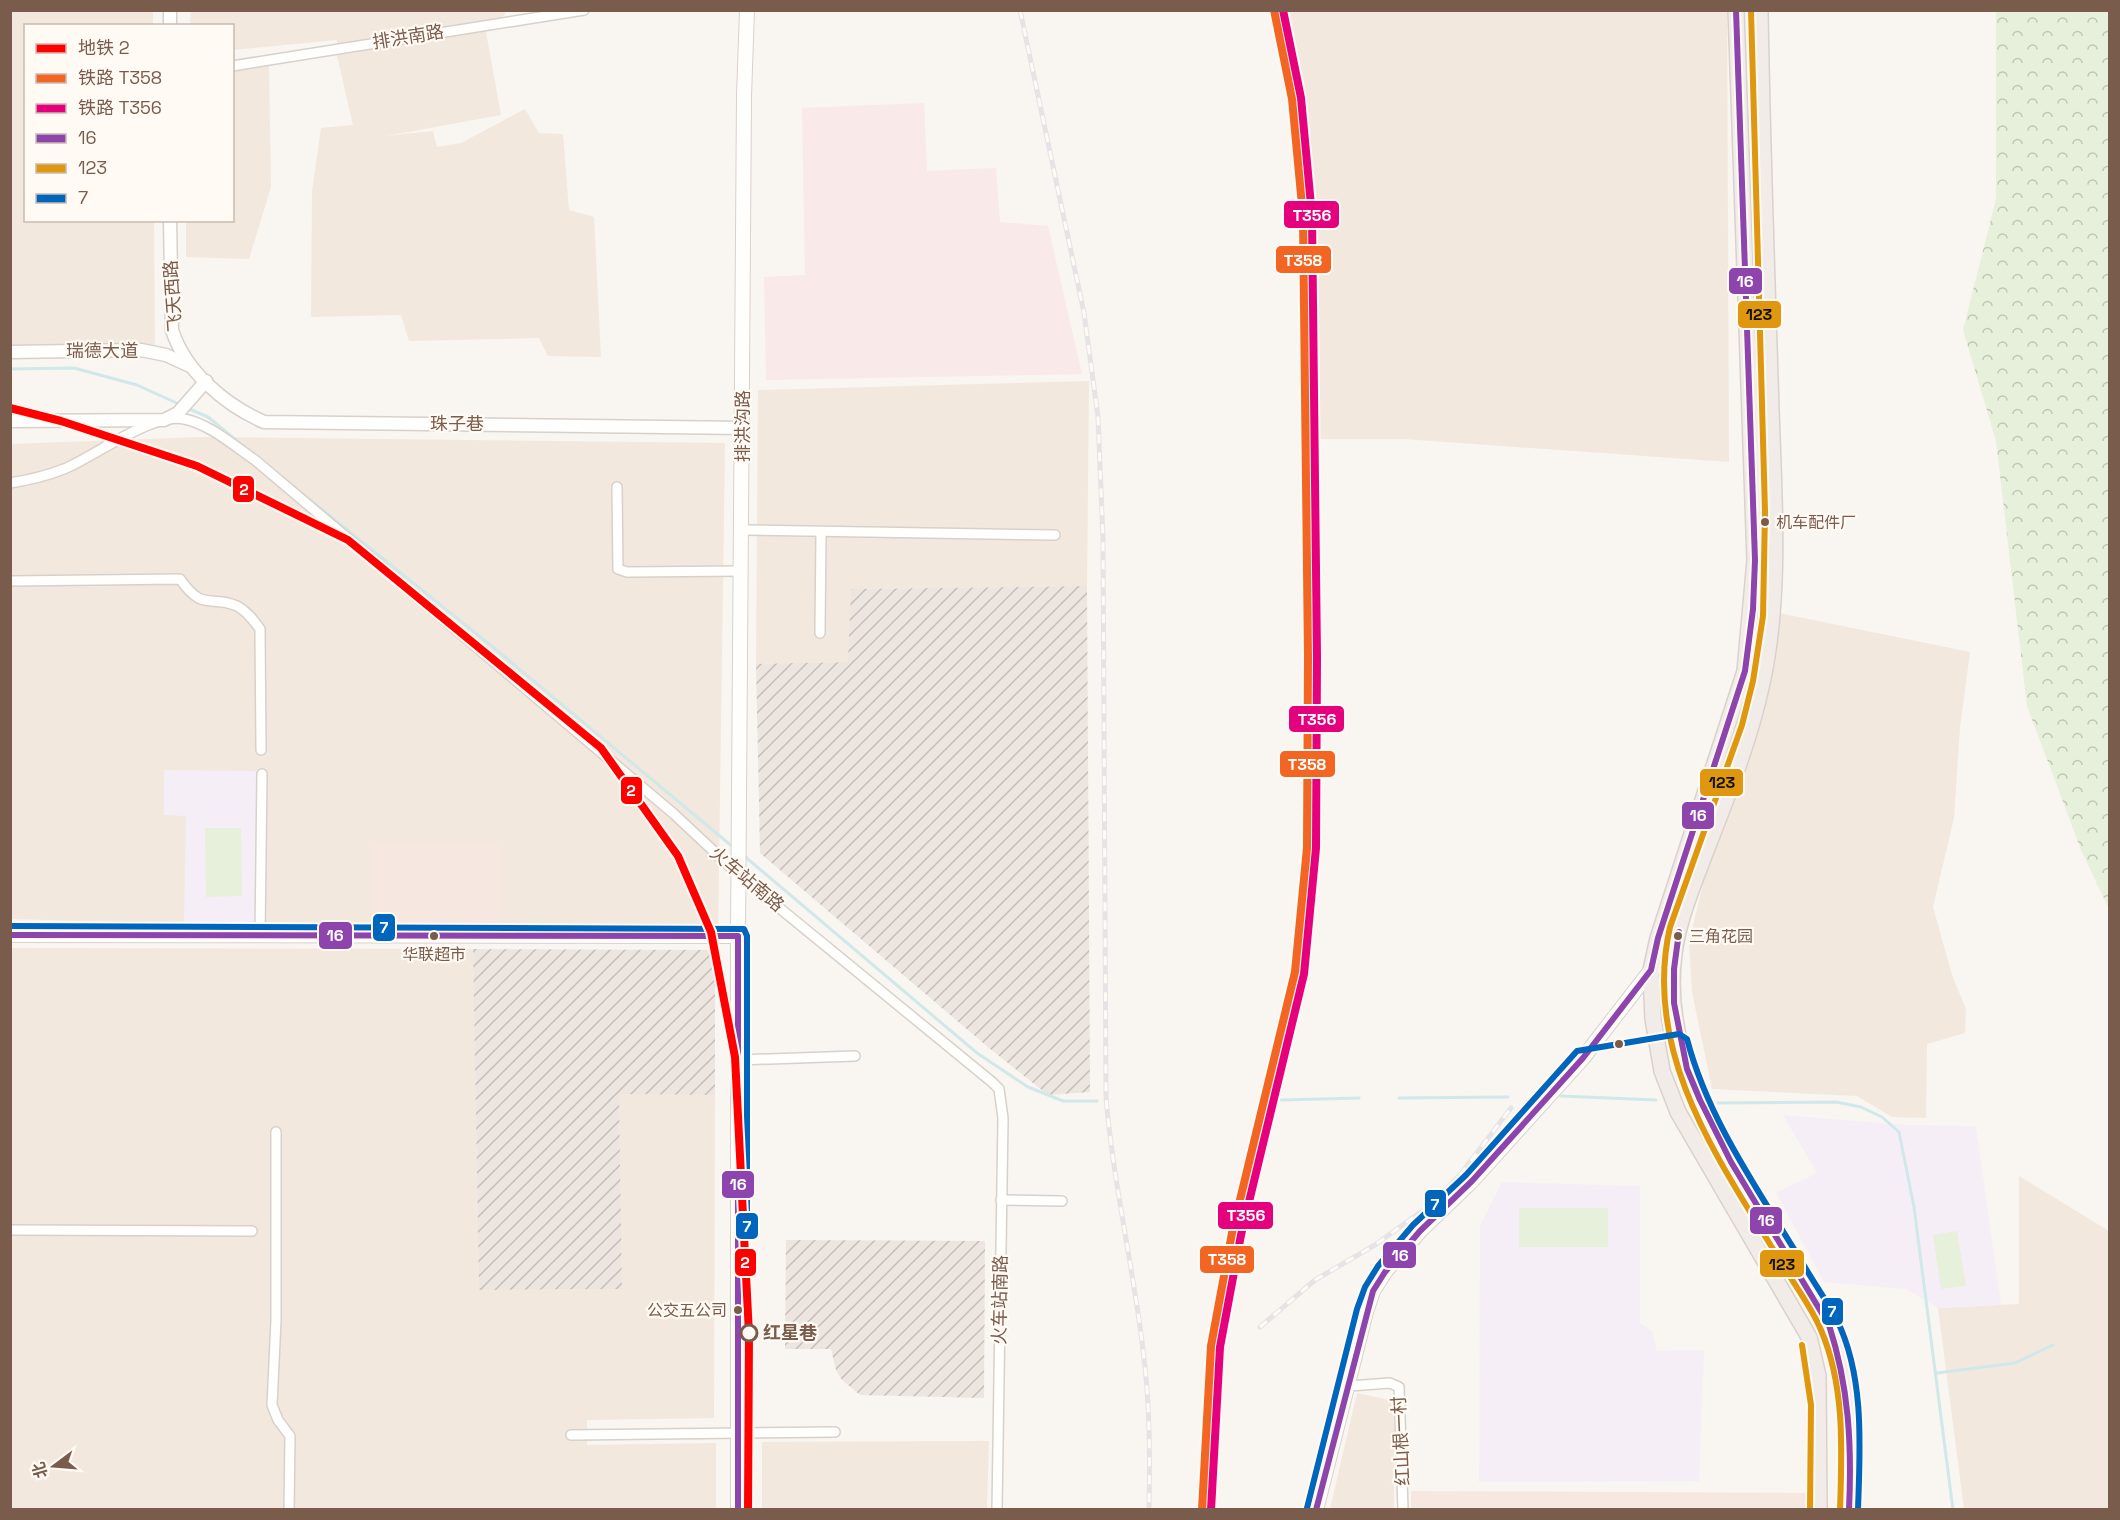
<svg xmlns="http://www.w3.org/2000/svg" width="2120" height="1520" viewBox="0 0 2120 1520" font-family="'Space Grotesk','Noto Sans SC',sans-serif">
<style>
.residential{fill:#f2e8de}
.commercial{fill:#f6e8e1}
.industrial{fill:url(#industrial-furrows)}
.education{fill:#f6eef6}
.medical{fill:#fae9e9}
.forest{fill:url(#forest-crowns)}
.garden{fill:#e7f0db}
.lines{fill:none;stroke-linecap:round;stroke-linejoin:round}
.stream{stroke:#d0e8ea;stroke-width:3}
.minor-casing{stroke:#d7d1cb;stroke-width:12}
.tertiary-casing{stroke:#d7d1cb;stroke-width:15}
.secondary-casing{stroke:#d9d2cb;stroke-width:16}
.trunk-casing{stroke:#dad1cc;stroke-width:18}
.minor{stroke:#fefefd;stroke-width:9}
.tertiary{stroke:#fefefd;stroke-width:12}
.secondary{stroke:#fefefd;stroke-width:14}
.trunk{stroke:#f2ece8;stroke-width:15}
.rail-casing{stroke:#e6e3e7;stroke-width:5}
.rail{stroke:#fffaf3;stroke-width:3;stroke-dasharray:9;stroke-linecap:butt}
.bus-1-casing{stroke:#fffaf3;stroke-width:10}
.bus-2-casing{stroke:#fffaf3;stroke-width:10}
.bus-3-casing{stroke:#fffaf3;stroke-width:10}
.bus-1{stroke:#8e44ad;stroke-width:6}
.bus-2{stroke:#de970f;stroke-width:6}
.bus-3{stroke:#0065bd;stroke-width:6}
.rail-1-casing{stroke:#fffaf3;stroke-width:12}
.rail-2-casing{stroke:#fffaf3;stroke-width:12}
.rail-1{stroke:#f26522;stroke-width:8}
.rail-2{stroke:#e5007d;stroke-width:8}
.metro-1-casing{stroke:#fffaf3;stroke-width:12}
.metro-1{stroke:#f00;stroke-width:8}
.bus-dot{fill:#7a5c4d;stroke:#fffaf3;stroke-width:2}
.stop-dot{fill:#fffaf3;stroke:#7a5c4d;stroke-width:3}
.labels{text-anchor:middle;stroke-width:4.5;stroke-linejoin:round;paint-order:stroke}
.bus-label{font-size:16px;fill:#7a5c4d;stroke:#fffaf3;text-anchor:start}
.street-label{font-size:18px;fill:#7a5c4d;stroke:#fffaf3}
.stop-label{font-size:18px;font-weight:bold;fill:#7a5c4d;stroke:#fffaf3;text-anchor:start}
.line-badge{stroke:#fffaf3;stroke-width:2}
.badge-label{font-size:16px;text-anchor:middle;font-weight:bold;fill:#fff}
.pale-badge-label{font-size:16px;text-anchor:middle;font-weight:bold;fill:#111}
</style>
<defs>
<pattern id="industrial-furrows" width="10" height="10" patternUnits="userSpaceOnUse" patternTransform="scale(1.5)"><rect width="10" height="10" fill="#ede5e0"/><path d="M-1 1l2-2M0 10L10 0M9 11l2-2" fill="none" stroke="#c5bdb8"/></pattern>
<pattern id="forest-crowns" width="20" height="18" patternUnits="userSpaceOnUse" patternTransform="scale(1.5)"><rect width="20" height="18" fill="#e7f0db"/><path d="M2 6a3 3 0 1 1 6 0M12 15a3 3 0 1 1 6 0" fill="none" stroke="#c0c6b4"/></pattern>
</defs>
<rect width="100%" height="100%" fill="#f9f5f0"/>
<g class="residential">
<path d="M191 10 505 11V14L486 32 501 115 386 136 433 131 437 147 461 143 525 109 539 133 563 134 569 210 594 217 601 357 548 356 539 338 409 341 401 315 311 317 312 191 321 128 353 125 337 56V40L233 50 232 26H190Z"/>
<path d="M11 11H153V25L26 26V220L154 221 155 350H11Z"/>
<path d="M1282 11H1727L1729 462 1404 439H1315L1313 213 1292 49Z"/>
<path d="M269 65 271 187 249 259 186 257V221L232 220 233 71Z"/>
<path d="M1089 381 1087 586 852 589 849 662 756 664 758 390Z"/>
<path d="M202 437 725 443 718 936 499 929V844H373L372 929 11 919V444Z"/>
<path d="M1779 613 1970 652 1960 727 1954 818 1933 907 1952 975 1966 1009 1965 1033 1927 1044 1926 1118 1892 1117 1857 1096 1712 1089 1692 992 1689 942 1708 864Z"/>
<path d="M11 948 473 949 479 1290 622 1289 619 1094 715 1095 714 1418 587 1420V1445L716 1443V1509L11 1510Z"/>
<path d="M2019 1176 2109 1231V1509H1964L1938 1308 2019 1304Z"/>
<path d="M1357 1393 1394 1401V1509H1330Z"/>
<path d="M989 1441 987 1509H762V1442Z"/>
</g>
<g class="commercial">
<rect x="372" y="844" width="127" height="85"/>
<path d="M1411 1491 1807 1493V1509L1411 1510Z"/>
</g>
<g class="industrial">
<path d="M1087 586 1090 1092 1048 1095 989 1048 760 853 756 664 848 662 851 589Z"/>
<path d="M473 949 715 950V1095L619 1094 622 1289 479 1290Z"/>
<path d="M786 1240 985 1241 984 1398 860 1395 842 1380 836 1370 831 1349H785Z"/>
</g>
<g class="education">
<path d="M164 770 257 771 255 924 184 923 186 816 164 815Z"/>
<path d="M1783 1115 1905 1125 1976 1126 2001 1305 1938 1308 1906 1289 1824 1282 1776 1193 1817 1173Z"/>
<path d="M1502 1182 1640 1186V1323L1652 1331 1657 1351 1704 1350 1699 1481 1479 1482 1480 1225Z"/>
</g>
<path class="medical" d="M924 103 927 171 996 168 1000 222 1048 226 1082 374 766 380 764 277 805 275 802 108Z"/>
<path class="forest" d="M1996 11H2109V909L2081 850 2027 706 1996 441 1963 330 1996 199Z"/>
<g class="garden">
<path d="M205 828H241L242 896 206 897Z"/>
<rect x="1519" y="1208" width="89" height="39"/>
<path d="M1957 1231 1966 1286 1941 1289 1933 1235Z"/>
</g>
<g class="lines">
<g class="stream">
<path d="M10 369 74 368 137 385 181 405"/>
<path d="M187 408 208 417 248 450"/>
<path d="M283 478 494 648 733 847"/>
<path d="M743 855 977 1053 1028 1087 1063 1101H1097"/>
<path d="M1561 1096 1656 1100"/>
<path d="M1399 1098 1508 1097"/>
<path d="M1281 1100 1359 1098"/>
<path d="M1718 1103 1836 1102 1861 1107 1882 1117 1899 1132 1914 1207 1953 1510"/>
<path d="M1937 1373 2015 1363 2053 1345"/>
</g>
<g class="minor-casing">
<g id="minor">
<path d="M232 66 584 10"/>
<path d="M10 483C29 480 46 476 64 469 94 457 152 412 184 419 210 424 234 446 255 460L674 814 738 874 992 1082 999 1089 1003 1118 997 1510"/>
<path d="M617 487 618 569 627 572 741 571"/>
<path d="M742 530 1055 535"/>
<path d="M10 581 180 579C204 613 210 594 237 606 247 611 254 621 260 629L261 750"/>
<path d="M820 633 821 532"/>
<path d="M260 935 262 774"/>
<path d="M738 1060 855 1056"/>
<path d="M276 1132V1320L272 1405 278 1420 290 1436 289 1510"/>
<path d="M1001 1200 1062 1201"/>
<path d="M10 1230 252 1231"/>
<path d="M1349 1386 1390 1383 1399 1387 1403 1510"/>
<path d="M571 1435 835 1432"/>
</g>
</g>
<g class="tertiary-casing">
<g id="tertiary">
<path d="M170 10V26"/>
<path d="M170 220 172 330C185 371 225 405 264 422L743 428"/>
<path d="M10 352 141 350 166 355 190 366"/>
<path d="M10 421 164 420 178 413 206 381"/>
</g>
</g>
<g class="secondary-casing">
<g id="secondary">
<path d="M10 935 738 936"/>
<path d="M738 1510V936L744 96 747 10"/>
<path d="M1316 1510 1366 1312 1373 1291 1385 1272 1420 1231 1472 1181 1583 1058 1651 970 1674 954"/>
</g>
</g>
<g class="trunk-casing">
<g id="trunk">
<path d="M1736 10 1755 560 1745 671 1658 938 1651 970 1653 1019 1662 1071 1678 1112 1809 1337 1818 1376 1819 1510"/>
<path d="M1760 10C1762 144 1767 277 1771 410 1774 497 1781 598 1762 683 1749 744 1726 799 1704 856 1692 888 1678 921 1674 954 1666 1014 1685 1072 1709 1125L1829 1325C1854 1393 1852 1439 1849 1510"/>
</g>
</g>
<use href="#minor" class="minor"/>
<use href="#tertiary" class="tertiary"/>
<use href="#secondary" class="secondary"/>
<use href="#trunk" class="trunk"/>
<g class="rail-casing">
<g id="rail">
<path d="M1020 10 1084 313 1098 417 1103 539 1106 1097C1113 1182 1133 1265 1143 1350 1150 1403 1150 1456 1149 1510"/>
<path d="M1260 1327 1315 1280 1375 1245 1429 1206 1460 1175 1511 1108"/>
</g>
</g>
<use href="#rail" class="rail"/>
<g class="bus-1-casing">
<g id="bus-1">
<path d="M1679 932 1674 969V1003L1687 1069 1700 1100 1731 1162 1829 1325C1849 1387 1852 1445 1849 1510"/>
<path d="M10 935 738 936V1510"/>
<path d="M1316 1510 1373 1291 1385 1272 1420 1231 1472 1181 1583 1058 1651 970 1658 938 1745 671 1753 609 1755 560 1736 10"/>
</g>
</g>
<g class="bus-2-casing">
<g id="bus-2">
<path d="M1751 10 1765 512 1763 616 1753 681 1742 725 1670 927C1641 1055 1721 1163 1784 1267 1796 1287 1812 1308 1821 1330 1845 1386 1842 1450 1840 1510"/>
<path d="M1802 1345 1811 1405 1810 1510"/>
</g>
</g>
<g class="bus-3-casing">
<g id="bus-3">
<path d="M10 926 744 929 747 936V1510"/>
<path d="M1307 1508 1357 1309 1365 1287 1378 1266 1413 1225 1466 1175 1577 1051 1679 1034 1687 1039C1709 1123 1762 1195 1806 1269 1816 1286 1828 1303 1837 1320 1865 1378 1860 1448 1858 1510"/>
</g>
</g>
<use href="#bus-1" class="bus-1"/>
<use href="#bus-2" class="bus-2"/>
<use href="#bus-3" class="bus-3"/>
<g class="rail-1-casing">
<path id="rail-1" d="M1202 1510 1211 1346 1232 1233 1295 972 1307 848 1308 657 1303 216 1292 99 1274 10"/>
</g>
<g class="rail-2-casing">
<path id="rail-2" d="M1211 1510 1220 1347 1241 1235 1304 974 1316 848 1317 657 1312 216 1301 98 1283 10"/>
</g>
<use href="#rail-1" class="rail-1"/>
<use href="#rail-2" class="rail-2"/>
<g class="metro-1-casing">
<path id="metro-1" d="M10 408 61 421 197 466 348 540 601 748 678 856 711 932 735 1057 749 1334 748 1510"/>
</g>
<use href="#metro-1" class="metro-1"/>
</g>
<g class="bus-dot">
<circle cx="1765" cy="522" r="5"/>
<circle cx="434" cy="936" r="5"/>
<circle cx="1678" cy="936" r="5"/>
<circle cx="1619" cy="1044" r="5"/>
<circle cx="738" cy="1310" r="5"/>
</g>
<circle class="stop-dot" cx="749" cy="1333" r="8"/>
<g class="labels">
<g class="bus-label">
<text x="1776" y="528">机车配件厂</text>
<text x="1689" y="942">三角花园</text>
<text x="434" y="960" text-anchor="middle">华联超市</text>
<text x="727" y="1316" text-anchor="end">公交五公司</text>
</g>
<g class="street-label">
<text transform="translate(408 37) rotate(-9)" y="6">排洪南路</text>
<text transform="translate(173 296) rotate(-94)" y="6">飞天西路</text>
<text x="102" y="357">瑞德大道</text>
<text x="457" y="430">珠子巷</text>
<text transform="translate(743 426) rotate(-90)" y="6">排洪沟路</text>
<text transform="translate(747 879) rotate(40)" y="6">火车站南路</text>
<text transform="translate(1000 1300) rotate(-89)" y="6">火车站南路</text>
<text transform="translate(1401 1441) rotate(-93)" y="6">红山根一村</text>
</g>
<g class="stop-label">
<text x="763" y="1339">红星巷</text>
</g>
</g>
<g class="line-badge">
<rect x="1283" y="200" width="57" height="29" rx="6" fill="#e5007d"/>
<rect x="1275" y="245" width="57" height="29" rx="6" fill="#f26522"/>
<rect x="1728" y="267" width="35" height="28" rx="6" fill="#8e44ad"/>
<rect x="1737" y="300" width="45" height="29" rx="6" fill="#de970f"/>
<rect x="232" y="475" width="23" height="28" rx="6" fill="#f00"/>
<rect x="1288" y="705" width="57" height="28" rx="6" fill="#e5007d"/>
<rect x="1279" y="750" width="57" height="28" rx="6" fill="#f26522"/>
<rect x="1699" y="768" width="45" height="29" rx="6" fill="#de970f"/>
<rect x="620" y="776" width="23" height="29" rx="6" fill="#f00"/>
<rect x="1681" y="801" width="34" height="29" rx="6" fill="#8e44ad"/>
<rect x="372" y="913" width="24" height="29" rx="6" fill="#0065bd"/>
<rect x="318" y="921" width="35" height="29" rx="6" fill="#8e44ad"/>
<rect x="721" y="1170" width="34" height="29" rx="6" fill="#8e44ad"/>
<rect x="1424" y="1189" width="23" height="29" rx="6" fill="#0065bd"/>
<rect x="1217" y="1201" width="57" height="29" rx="6" fill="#e5007d"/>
<rect x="1749" y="1206" width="34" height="29" rx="6" fill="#8e44ad"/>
<rect x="735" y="1212" width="24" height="28" rx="6" fill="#0065bd"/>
<rect x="1382" y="1241" width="35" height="28" rx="6" fill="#8e44ad"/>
<rect x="1199" y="1245" width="56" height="29" rx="6" fill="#f26522"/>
<rect x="734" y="1248" width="23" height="29" rx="6" fill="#f00"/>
<rect x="1759" y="1249" width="46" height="29" rx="6" fill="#de970f"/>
<rect x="1821" y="1297" width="23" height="29" rx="6" fill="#0065bd"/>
</g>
<g class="badge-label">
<text x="1312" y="221">T356</text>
<text x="1303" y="266">T358</text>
<text x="1745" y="287">16</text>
<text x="244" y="495">2</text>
<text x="1317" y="725">T356</text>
<text x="1307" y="770">T358</text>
<text x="631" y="796">2</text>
<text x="1698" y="821">16</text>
<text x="384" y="933">7</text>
<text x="335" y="941">16</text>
<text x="738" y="1190">16</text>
<text x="1435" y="1210">7</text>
<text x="1246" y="1221">T356</text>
<text x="1766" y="1226">16</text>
<text x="747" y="1232">7</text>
<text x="1400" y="1261">16</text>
<text x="1227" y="1265">T358</text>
<text x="745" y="1268">2</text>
<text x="1832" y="1317">7</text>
</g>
<g class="pale-badge-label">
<text x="1759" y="320">123</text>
<text x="1722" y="788">123</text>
<text x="1782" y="1270">123</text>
</g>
<rect width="2120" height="1520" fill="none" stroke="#7a5c4d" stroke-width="24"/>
<rect x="24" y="24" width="210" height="198" fill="#fffaf3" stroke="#cabbb1" stroke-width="1.5"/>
<rect x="36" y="44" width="30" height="9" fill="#ff0000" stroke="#cabbb1" stroke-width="1.5"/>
<text x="78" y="54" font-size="18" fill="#7a5c4d">地铁 2</text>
<rect x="36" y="74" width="30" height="9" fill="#f26522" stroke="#cabbb1" stroke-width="1.5"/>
<text x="78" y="84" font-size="18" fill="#7a5c4d">铁路 T358</text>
<rect x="36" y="104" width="30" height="9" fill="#e5007d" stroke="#cabbb1" stroke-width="1.5"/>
<text x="78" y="114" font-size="18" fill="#7a5c4d">铁路 T356</text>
<rect x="36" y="134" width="30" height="9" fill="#8e44ad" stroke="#cabbb1" stroke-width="1.5"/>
<text x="78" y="144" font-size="18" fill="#7a5c4d">16</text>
<rect x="36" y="164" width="30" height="9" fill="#de970f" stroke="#cabbb1" stroke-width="1.5"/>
<text x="78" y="174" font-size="18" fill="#7a5c4d">123</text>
<rect x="36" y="194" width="30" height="9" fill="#0065bd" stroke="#cabbb1" stroke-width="1.5"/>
<text x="78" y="204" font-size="18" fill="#7a5c4d">7</text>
<g transform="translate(54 1466) rotate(254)" stroke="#fffaf3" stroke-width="4.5" paint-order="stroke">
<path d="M0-4.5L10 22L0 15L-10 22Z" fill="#7a5c4d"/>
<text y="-9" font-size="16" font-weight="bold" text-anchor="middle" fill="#7a5c4d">北</text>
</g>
</svg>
